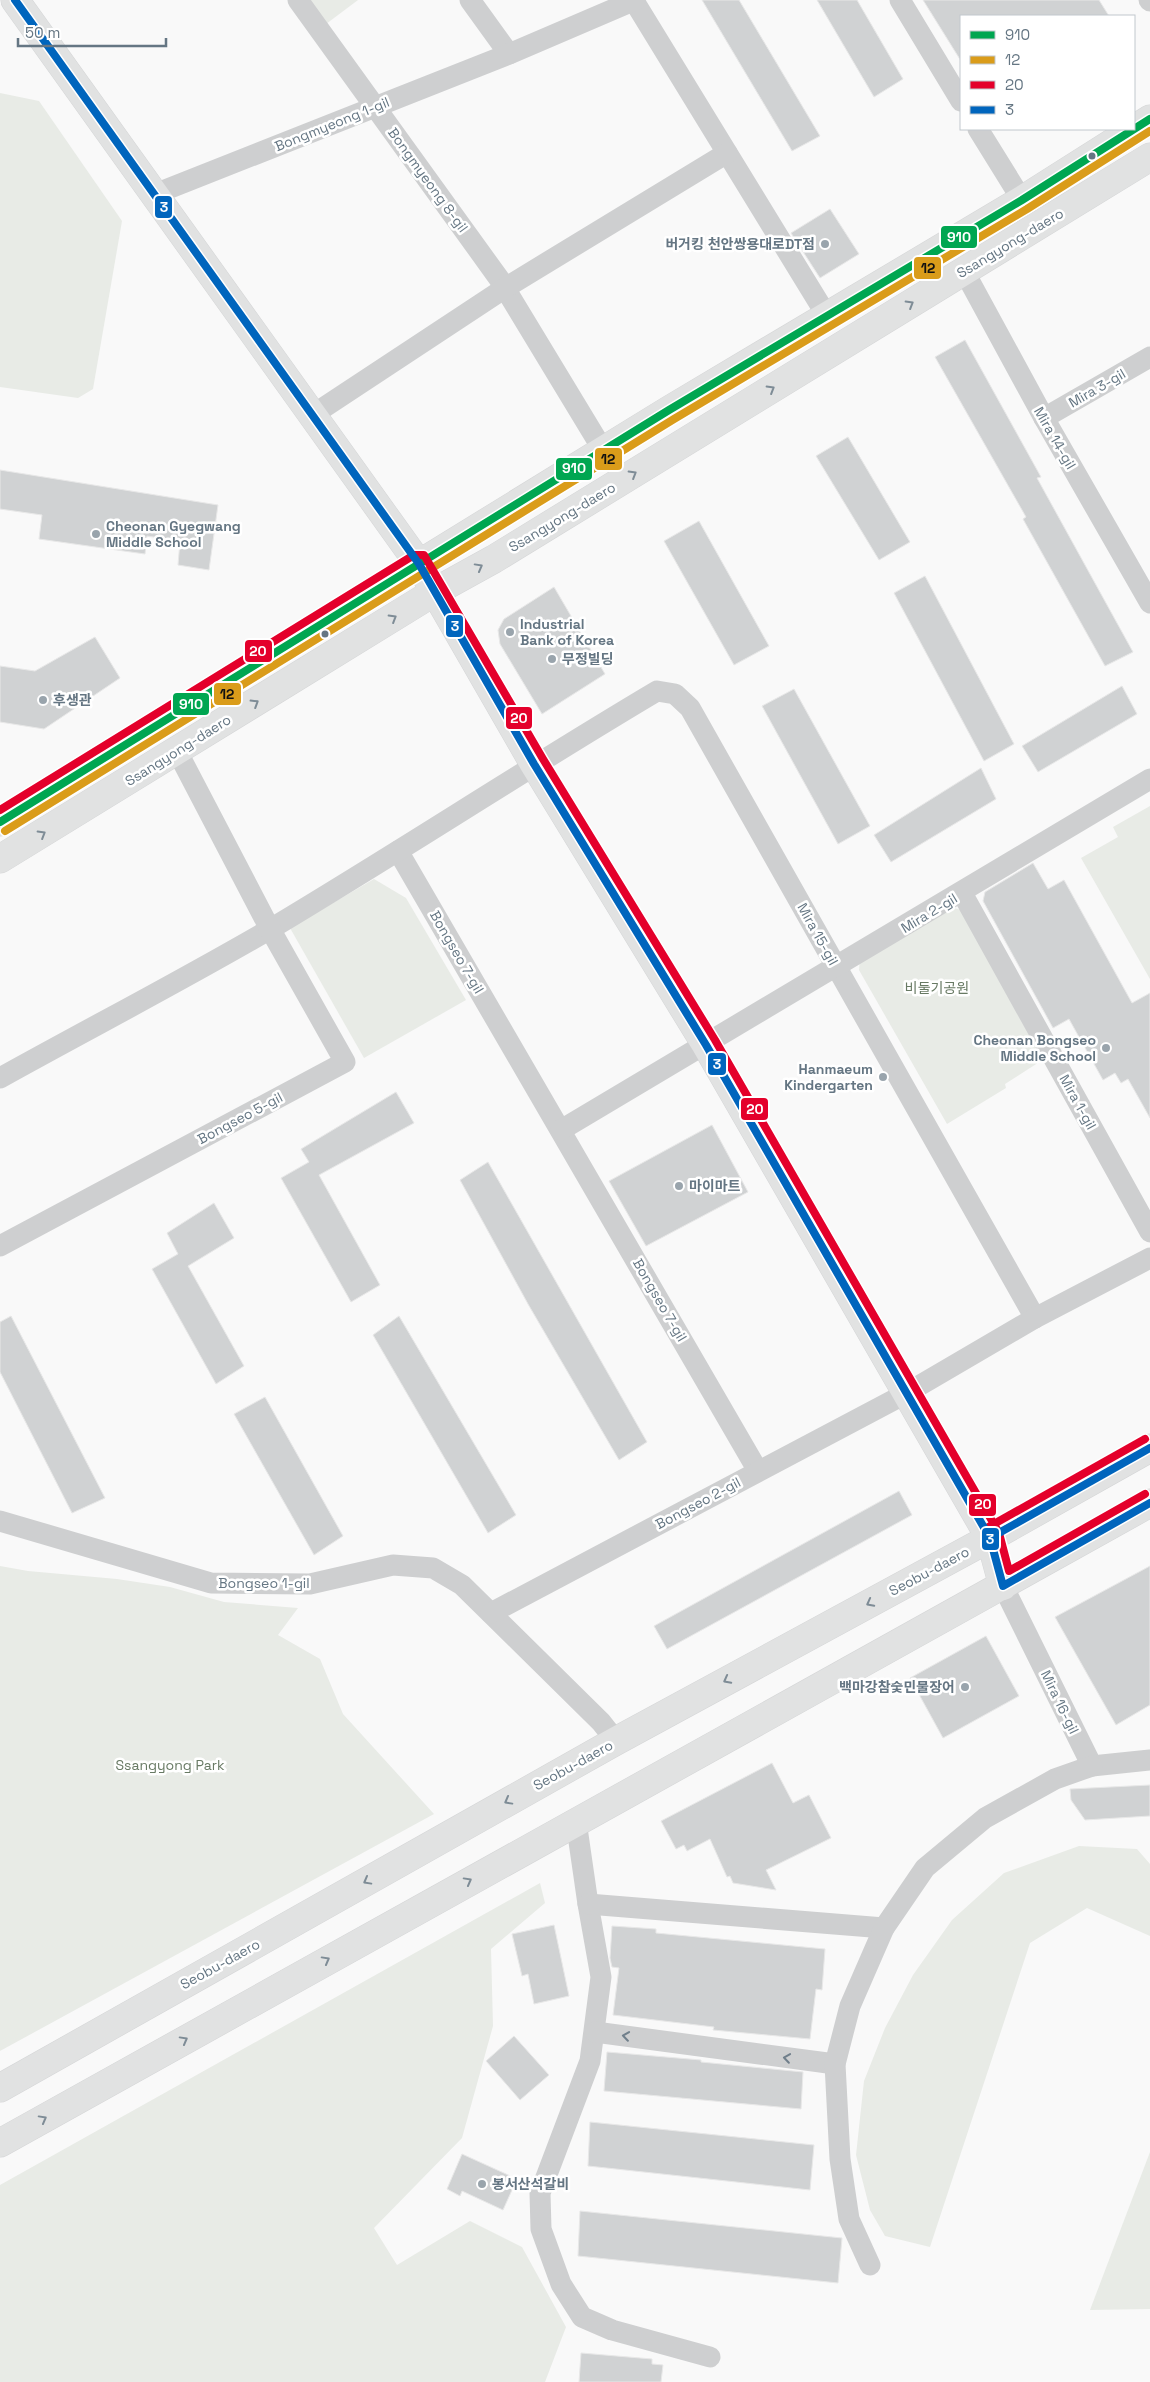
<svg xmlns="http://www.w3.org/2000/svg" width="1150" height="2382" viewBox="0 0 1150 2382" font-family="'Space Grotesk','Noto Sans KR',sans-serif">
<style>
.green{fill:#e8ebe6}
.building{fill:#d0d2d3;stroke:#e8e8e8}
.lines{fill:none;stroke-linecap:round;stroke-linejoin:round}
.secondary-casing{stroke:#d5d6d7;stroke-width:29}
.street{stroke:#cecfd0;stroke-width:21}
.secondary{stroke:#e1e2e2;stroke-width:28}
.bus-1-casing{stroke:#fff;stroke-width:11}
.bus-2-casing{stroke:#fff;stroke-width:11}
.bus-3-casing{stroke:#fff;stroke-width:11}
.bus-4-casing{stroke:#fff;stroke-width:11}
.bus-1{stroke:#00a651;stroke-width:8}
.bus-2{stroke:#da9c1a;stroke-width:8}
.bus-3{stroke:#e4002b;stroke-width:8}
.bus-4{stroke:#0065bd;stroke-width:8}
.oneway{stroke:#7e8c96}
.oneway2{stroke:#707f8b}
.bus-dot{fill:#657683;stroke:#fff;stroke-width:2}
.poi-dot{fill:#99a4ac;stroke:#fff;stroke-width:2}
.labels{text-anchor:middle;stroke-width:5;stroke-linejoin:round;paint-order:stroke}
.street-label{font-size:14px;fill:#657683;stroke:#fff}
.poi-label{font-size:14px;font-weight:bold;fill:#657683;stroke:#fff;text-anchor:start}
.park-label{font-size:14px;fill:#687a64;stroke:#fff}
.line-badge{stroke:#fff;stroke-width:2}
.badge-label{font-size:14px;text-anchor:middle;font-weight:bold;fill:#fff}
.pale-badge-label{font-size:14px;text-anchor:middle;font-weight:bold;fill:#111}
</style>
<rect width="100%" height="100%" fill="#f9f9f9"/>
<g class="green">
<path d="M308 0H358L326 24Z"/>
<path d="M0 93 39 101 122 221 93 389 78 398 0 387Z"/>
<path d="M1150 806V979L1081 858 1118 837 1113 827Z"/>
<path d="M374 879 406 898 466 1000 364 1058 290 928Z"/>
<path d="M949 907 962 910 1044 1059 1005 1084 1006 1088 947 1124 859 970 860 958Z"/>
<path d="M0 1566 28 1571 117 1579 170 1587 224 1602 298 1608 278 1635 320 1659 343 1714 434 1814 0 2051Z"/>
<path d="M1079 1846 1137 1849 1150 1864V1936L1087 1908 1030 1943 930 2247 885 2236 870 2210 856 2155 864 2081 885 2028 913 1975 952 1920 1004 1873Z"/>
<path d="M540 1883 545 1903 491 1949 493 2026 462 2138 374 2228 397 2265 470 2221 522 2247 566 2327 545 2382H0V2185Z"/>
<path d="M1150 2152V2309L1090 2310Z"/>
</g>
<g class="building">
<path d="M702 0H739L820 136 792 151Z"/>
<path d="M817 0H857L903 79 874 97Z"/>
<path d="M923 0H1099L1109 16H961V61Z"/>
<path d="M830 209 859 254 820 278 791 233Z"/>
<path d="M965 340 1041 477 1037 478 1133 652 1105 666 1023 519 1026 517 935 357Z"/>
<path d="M848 437 910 542 879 560 816 456Z"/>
<path d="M0 470 218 505 209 570 178 565 180 541 147 536 145 554 39 539 42 515 0 509Z"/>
<path d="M699 521 769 646 734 665 664 541Z"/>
<path d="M925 576 1014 744 984 761 894 593Z"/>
<path d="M554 587 605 674 542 714 500 644 498 630 504 619Z"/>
<path d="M95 637 120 678 44 729 0 722V666L35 671Z"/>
<path d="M1122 686 1137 714 1038 772 1022 746Z"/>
<path d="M794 689 870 826 838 844 762 706Z"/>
<path d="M981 768 996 799 891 862 874 835Z"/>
<path d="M1033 863 1048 889 1064 880 1132 1003 1150 993V1118L1128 1079 1121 1083 1115 1073 1103 1080 1069 1019 1053 1028 983 901 985 892Z"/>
<path d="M396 1092 414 1123 319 1175 380 1285 351 1302 281 1178 309 1162 301 1149Z"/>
<path d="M712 1125 748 1192 646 1246 609 1181Z"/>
<path d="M488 1162 647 1442 619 1460 528 1304 460 1180Z"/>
<path d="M214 1203 234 1238 188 1266 244 1366 216 1384 152 1269 178 1254 167 1233Z"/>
<path d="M11 1316 105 1498 72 1513 0 1372V1322Z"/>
<path d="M399 1316 516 1515 488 1533 373 1335Z"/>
<path d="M265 1397 343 1536 314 1555 234 1414Z"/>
<path d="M899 1491 912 1515 667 1649 654 1626Z"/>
<path d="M1150 1566V1705L1116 1725 1055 1617Z"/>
<path d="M986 1636 1019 1696 943 1738 910 1678Z"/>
<path d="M772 1763 793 1803 809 1795 831 1838 766 1870 776 1890 733 1883 730 1876 727 1877 710 1839 687 1851 684 1845 676 1849 661 1821Z"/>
<path d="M1150 1785V1816L1085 1820 1071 1800 1070 1789Z"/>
<path d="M554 1925 569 1996 534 2004 528 1974 522 1976 512 1934Z"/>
<path d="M612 1926 656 1929V1933L825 1949 822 1990 816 1989 810 2039 713 2030 714 2027 613 2015 619 1968 612 1967 610 1958Z"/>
<path d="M514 2036 549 2075 520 2100 486 2061Z"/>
<path d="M607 2052 701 2060V2062L803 2072 801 2109 604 2091Z"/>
<path d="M590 2122 814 2145 810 2190 588 2166Z"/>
<path d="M462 2154 517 2179 503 2210 462 2191 460 2196 447 2189Z"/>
<path d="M580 2211 842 2238 838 2283 578 2256Z"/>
<path d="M581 2353 652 2359V2364L663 2365 661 2382H579Z"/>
</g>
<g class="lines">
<g class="secondary-casing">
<g id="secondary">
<path d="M15 0 419 564 534 764 706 1045 990 1538 1003 1586"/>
<path d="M0 822 669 410 1022 200 1150 119"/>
<path d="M0 859 436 591 494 559 1150 157"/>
<path d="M0 2088 616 1741 990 1538 1150 1448"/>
<path d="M0 2143 1150 1503"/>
</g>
</g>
<g class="street">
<path d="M298 0 500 280 603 450"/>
<path d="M470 0 509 54"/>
<path d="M900 0 961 101"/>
<path d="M1149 0 1150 1"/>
<path d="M634 1 827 316"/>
<path d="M978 129 1022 200"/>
<path d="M155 194 509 54 635 0"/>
<path d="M964 271 1044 418 1150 603"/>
<path d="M314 414 505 288 727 153"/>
<path d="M1044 418 1150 357"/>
<path d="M398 851 758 1471"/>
<path d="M962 893 1150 1232"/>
<path d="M0 1078C90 1028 183 980 272 928 401 851 527 768 657 691L675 694 690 708 1035 1318"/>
<path d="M561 1130 1150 779"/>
<path d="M0 1246 345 1062 270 929 177 751"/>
<path d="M0 1521 211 1583 310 1584 393 1565 433 1568 462 1585 601 1722 616 1741"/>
<path d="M1003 1586 1092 1766 1150 1760"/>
<path d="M491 1613 905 1394 1035 1318 1150 1258"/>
<path d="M576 1821 588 1904 601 1977 590 2061 540 2193 541 2229 561 2284 582 2317 612 2330 710 2357"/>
<path d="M588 1904 884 1928"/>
<path d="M595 2032 835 2064"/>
<path d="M870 2265 849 2219 840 2159 835 2064 850 2006 884 1928 925 1868 985 1818 1055 1779 1092 1766"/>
</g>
<use href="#secondary" class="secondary"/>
<g class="bus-1-casing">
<path id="bus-1" d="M0 822 669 410 1022 200 1150 119"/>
</g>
<g class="bus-2-casing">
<path id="bus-2" d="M5 831 674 419 1027 209 1150 131"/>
</g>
<g class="bus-3-casing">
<g id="bus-3">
<path d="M0 810 414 555H424L543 759 715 1040 999 1533 1009 1571 1145 1494"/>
<path d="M985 1529 1145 1439"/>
</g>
</g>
<g class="bus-4-casing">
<g id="bus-4">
<path d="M15 0 419 564 534 764 706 1045 990 1538 1003 1586 1150 1503"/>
<path d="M990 1538 1150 1448"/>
</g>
</g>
<use href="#bus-1" class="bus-1"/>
<use href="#bus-2" class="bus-2"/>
<use href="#bus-3" class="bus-3"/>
<use href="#bus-4" class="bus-4"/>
</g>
<defs><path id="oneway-chevron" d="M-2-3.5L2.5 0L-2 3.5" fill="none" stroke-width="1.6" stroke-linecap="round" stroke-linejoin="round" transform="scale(1.25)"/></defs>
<g class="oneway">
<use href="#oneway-chevron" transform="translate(910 304) rotate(-31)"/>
<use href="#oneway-chevron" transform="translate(771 389) rotate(-31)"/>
<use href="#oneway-chevron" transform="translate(633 474) rotate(-31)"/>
<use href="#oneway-chevron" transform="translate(479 567) rotate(-29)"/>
<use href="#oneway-chevron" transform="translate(393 618) rotate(-31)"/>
<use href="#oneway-chevron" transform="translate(255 703) rotate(-32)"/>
<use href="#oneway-chevron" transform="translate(42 834) rotate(-31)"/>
<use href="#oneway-chevron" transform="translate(870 1603) rotate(152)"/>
<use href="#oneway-chevron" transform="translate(727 1680) rotate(152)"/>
<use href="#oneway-chevron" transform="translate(508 1801) rotate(151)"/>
<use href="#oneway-chevron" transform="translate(367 1881) rotate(151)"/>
<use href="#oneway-chevron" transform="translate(468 1881) rotate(-29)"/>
<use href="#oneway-chevron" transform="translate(326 1960) rotate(-29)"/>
<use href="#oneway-chevron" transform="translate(184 2040) rotate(-29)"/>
<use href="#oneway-chevron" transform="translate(43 2119) rotate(-29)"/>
</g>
<g class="oneway2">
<use href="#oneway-chevron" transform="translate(626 2036) rotate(-172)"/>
<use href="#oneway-chevron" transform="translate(787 2058) rotate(-172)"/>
</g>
<g class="bus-dot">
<circle cx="1092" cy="156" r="4.5"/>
<circle cx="325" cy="634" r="4.5"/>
</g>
<g class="poi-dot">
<circle cx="825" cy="244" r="5"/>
<circle cx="96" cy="534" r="5"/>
<circle cx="510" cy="632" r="5"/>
<circle cx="552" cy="659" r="5"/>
<circle cx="43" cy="700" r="5"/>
<circle cx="1106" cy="1048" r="5"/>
<circle cx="883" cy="1077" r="5"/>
<circle cx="679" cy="1186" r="5"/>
<circle cx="965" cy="1687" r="5"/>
<circle cx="482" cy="2184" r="5"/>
</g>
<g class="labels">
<g class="street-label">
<text transform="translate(332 124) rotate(-22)" y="5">Bongmyeong 1-gil</text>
<text transform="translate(428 180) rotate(54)" y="5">Bongmyeong 8-gil</text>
<text transform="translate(1010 243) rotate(-31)" y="5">Ssangyong-daero</text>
<text transform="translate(1097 388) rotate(-30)" y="5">Mira 3-gil</text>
<text transform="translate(1055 438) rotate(60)" y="5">Mira 14-gil</text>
<text transform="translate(562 517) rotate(-31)" y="5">Ssangyong-daero</text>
<text transform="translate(178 750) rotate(-32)" y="5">Ssangyong-daero</text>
<text transform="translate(929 913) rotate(-31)" y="5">Mira 2-gil</text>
<text transform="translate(818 934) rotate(61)" y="5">Mira 15-gil</text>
<text transform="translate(457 952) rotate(60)" y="5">Bongseo 7-gil</text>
<text transform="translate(1078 1102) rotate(61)" y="5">Mira 1-gil</text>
<text transform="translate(240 1118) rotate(-28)" y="5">Bongseo 5-gil</text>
<text transform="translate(660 1300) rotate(60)" y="5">Bongseo 7-gil</text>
<text transform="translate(698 1503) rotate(-28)" y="5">Bongseo 2-gil</text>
<text transform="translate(929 1571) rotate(-28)" y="5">Seobu-daero</text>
<text x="264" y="1588">Bongseo 1-gil</text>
<text transform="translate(1060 1702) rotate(64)" y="5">Mira 16-gil</text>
<text transform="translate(573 1765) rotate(-29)" y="5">Seobu-daero</text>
<text transform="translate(220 1964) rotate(-29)" y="5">Seobu-daero</text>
</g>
<g class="poi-label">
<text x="815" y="249" text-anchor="end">버거킹 천안쌍용대로DT점</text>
<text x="106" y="531">Cheonan Gyegwang<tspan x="106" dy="16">Middle School</tspan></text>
<text x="520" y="629">Industrial<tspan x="520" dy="16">Bank of Korea</tspan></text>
<text x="562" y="664">무정빌딩</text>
<text x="53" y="705">후생관</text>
<text x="1096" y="1045" text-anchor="end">Cheonan Bongseo<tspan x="1096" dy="16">Middle School</tspan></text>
<text x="873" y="1074" text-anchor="end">Hanmaeum<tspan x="873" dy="16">Kindergarten</tspan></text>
<text x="689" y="1191">마이마트</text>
<text x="955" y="1692" text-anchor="end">백마강참숯민물장어</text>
<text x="492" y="2189">봉서산석갈비</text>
</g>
<g class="park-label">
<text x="937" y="993">비둘기공원</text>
<text x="170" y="1770">Ssangyong Park</text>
</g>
</g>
<g class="line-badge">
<rect x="154" y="195" width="19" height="24" rx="5" fill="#0065bd"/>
<rect x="940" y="225" width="38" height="24" rx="5" fill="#00a651"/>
<rect x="913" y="256" width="29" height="24" rx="5" fill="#da9c1a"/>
<rect x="594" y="447" width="29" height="24" rx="5" fill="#da9c1a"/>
<rect x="555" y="457" width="38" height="24" rx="5" fill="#00a651"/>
<rect x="445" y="614" width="19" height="24" rx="5" fill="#0065bd"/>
<rect x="244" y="639" width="29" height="24" rx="5" fill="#e4002b"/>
<rect x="213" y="682" width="29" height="24" rx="5" fill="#da9c1a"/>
<rect x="172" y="692" width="38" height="24" rx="5" fill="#00a651"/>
<rect x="505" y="706" width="28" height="24" rx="5" fill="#e4002b"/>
<rect x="707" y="1052" width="20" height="24" rx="5" fill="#0065bd"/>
<rect x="740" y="1097" width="29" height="24" rx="5" fill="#e4002b"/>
<rect x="968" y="1493" width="29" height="24" rx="5" fill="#e4002b"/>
<rect x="981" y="1527" width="19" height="24" rx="5" fill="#0065bd"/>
</g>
<g class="badge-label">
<text x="164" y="212">3</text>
<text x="959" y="242">910</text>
<text x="574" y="473">910</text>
<text x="455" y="631">3</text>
<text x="258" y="656">20</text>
<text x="191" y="709">910</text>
<text x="519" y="723">20</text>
<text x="717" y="1069">3</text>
<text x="755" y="1114">20</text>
<text x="983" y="1509">20</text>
<text x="990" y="1544">3</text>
</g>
<g class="pale-badge-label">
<text x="928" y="273">12</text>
<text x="608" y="464">12</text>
<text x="227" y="699">12</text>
</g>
<rect x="960" y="15" width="175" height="115" fill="#ffffff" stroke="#c1c8cd"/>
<rect x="970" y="31" width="25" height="8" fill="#00a651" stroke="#c1c8cd"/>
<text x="1005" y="40" font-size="15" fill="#657683">910</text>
<rect x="970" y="56" width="25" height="8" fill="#da9c1a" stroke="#c1c8cd"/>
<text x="1005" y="65" font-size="15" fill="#657683">12</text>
<rect x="970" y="81" width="25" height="8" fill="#e4002b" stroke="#c1c8cd"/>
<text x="1005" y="90" font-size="15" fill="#657683">20</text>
<rect x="970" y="106" width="25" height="8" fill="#0065bd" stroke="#c1c8cd"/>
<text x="1005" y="115" font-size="15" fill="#657683">3</text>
<path d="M18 38v8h148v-8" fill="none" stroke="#657683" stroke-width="2.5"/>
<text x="25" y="38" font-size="15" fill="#657683" stroke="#ffffff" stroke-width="4" paint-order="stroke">50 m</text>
</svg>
